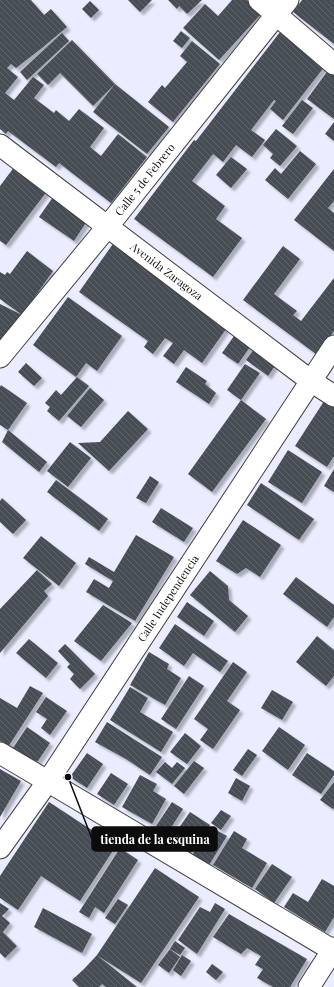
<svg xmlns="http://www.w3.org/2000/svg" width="334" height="987" viewBox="0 0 334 987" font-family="'Playfair Display',serif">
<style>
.building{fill:url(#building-back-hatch);filter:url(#shadow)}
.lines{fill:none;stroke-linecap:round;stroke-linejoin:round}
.minor-casing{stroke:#3f3f3f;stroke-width:23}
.minor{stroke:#fff;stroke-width:21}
.labels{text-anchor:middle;stroke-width:4;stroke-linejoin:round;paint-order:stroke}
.street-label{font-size:11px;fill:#0c0c0c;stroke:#fff}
.leader{fill:none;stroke:#0c0c0c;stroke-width:1.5}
.callout-dot{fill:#0c0c0c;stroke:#fff;stroke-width:1.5}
.callout{fill:#0c0c0c;stroke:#0c0c0c;stroke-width:1.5}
.callout-label{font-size:12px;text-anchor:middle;font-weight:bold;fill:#fff}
</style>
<defs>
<pattern id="building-back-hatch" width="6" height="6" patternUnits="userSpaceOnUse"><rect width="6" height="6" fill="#474e55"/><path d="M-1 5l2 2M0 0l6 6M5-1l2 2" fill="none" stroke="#5d6368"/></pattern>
<filter id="shadow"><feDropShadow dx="3.5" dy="3.5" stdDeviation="1" flood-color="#0004"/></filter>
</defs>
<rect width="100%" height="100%" fill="#ebecff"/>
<g class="building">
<path d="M0 0H31L44 15 51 9 67 27 42 48 16 68 11 64 7 68 18 77 5 93 14 100 33 77 44 85 34 98 54 113 56 110 69 121 79 109 104 128 90 147 101 156 118 134 147 157 111 203 59 163 56 167 8 131 6 134 0 129Z"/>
<path d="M128 0H152L140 12Z"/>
<path d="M168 0H202L187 14 179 6 177 9Z"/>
<path d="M232 0H247L262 13 219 60 183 28 205 4 218 16Z"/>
<path d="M302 0H334V44L293 12Z"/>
<path d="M90 1 99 10 91 18 82 9Z"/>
<path d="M181 31 190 38 182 48 173 41Z"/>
<path d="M280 32 325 66 283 120 270 109 276 101 274 100 251 130 265 140 252 157 236 145 223 162 213 154 192 181 225 206 216 219 242 238 213 277 134 219 194 140 196 141Z"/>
<path d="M62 33 69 41 27 80 20 72Z"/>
<path d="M72 40 115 84 169 127 147 154 93 112 115 84 93 106 60 73 48 85 37 74Z"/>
<path d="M192 41 220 64 173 122 148 102 162 85 165 88 187 62 180 56Z"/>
<path d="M329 69 334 73V119L307 99Z"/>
<path d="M302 100 313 108 293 134 282 126Z"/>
<path d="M334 122V141L325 134Z"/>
<path d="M276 129 297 146 280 166 270 158 273 154 263 145Z"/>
<path d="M300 151 316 164 288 199 265 180 275 168 281 174Z"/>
<path d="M231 157 247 169 231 188 216 175Z"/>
<path d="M15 166 48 190 6 245 0 241V186Z"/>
<path d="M334 169V201L328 208 334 213V251L294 220Z"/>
<path d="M53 197 87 221 74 241 39 217Z"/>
<path d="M115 241 231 322 202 363 184 350 174 364 163 356 173 343 165 338 153 354 144 347 148 341 79 292Z"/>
<path d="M283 246 300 259 274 294 297 311 293 315 301 321 334 278V331L316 354 243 300Z"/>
<path d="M27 251 53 271 22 315 0 299V272L5 275 7 272 10 274Z"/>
<path d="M68 297 122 336 97 371 86 363 76 377 33 345Z"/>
<path d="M0 304 22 315 2 342 0 340Z"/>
<path d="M239 329 255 340 238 364 222 353Z"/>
<path d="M257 345 279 360 268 376 246 360Z"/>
<path d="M26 363 42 378 34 386 18 372Z"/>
<path d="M245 364 260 373 241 400 266 419 212 492 188 474 241 400 227 390Z"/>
<path d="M186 367 207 381 205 384 216 393 209 404 176 382Z"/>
<path d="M77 377 89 386 59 421 47 411 50 407 45 403 56 390 61 395Z"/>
<path d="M1 385 27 403 8 430 0 425V387Z"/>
<path d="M90 388 104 400 81 427 67 416Z"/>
<path d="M328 395 334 399V456L327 467 295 446Z"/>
<path d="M128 411 148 429 109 471 78 443 100 442Z"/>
<path d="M8 430 47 462 39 472 2 442Z"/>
<path d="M70 442 91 458 68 487 47 471Z"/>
<path d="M288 450 322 472 302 503 268 482Z"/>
<path d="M334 469V492L324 486Z"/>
<path d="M150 476 159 482 146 503 136 498Z"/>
<path d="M56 480 108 519 99 531 47 492Z"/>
<path d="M261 483 314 519 299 540 247 505Z"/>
<path d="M2 498 26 520 13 534 0 522V501Z"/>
<path d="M161 508 193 528 184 542 152 522Z"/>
<path d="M243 520 281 545 260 577 246 568 237 574 216 561Z"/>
<path d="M136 535 174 557 135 621 86 592 94 579 109 588 113 581 85 564 89 557 114 572Z"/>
<path d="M41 536 76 563 59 586 23 558Z"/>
<path d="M37 570 52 584 44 591 48 596 0 653V609Z"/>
<path d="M210 571 228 586 229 600 248 616 235 632 190 595Z"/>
<path d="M296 577 334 605V617L327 627 283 594Z"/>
<path d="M187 602 214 621 204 636 177 617Z"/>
<path d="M103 605 132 623 101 661 74 641Z"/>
<path d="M175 624 228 661 220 672 193 653 184 666 159 648Z"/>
<path d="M317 636 334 650V676L326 686 296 662Z"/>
<path d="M29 639 58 663 46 678 16 653Z"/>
<path d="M65 644 95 674 80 689 70 679 74 674 67 667 70 664 58 651Z"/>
<path d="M149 652 169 664 167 669 181 678 165 705 130 685Z"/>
<path d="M233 662 247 672 227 701 240 710 213 749 200 740 208 729 194 719Z"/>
<path d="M189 676 204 686 176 729 161 719Z"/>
<path d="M30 686 43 693 8 747 0 741V698L17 708Z"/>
<path d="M130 687 148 698 140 712 173 732 161 752 110 720Z"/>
<path d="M272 690 293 702 282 720 261 708Z"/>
<path d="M46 697 67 711 50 735 41 728 47 719 36 712Z"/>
<path d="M107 722 162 757 150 775 126 759 95 742Z"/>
<path d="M27 727 50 743 38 761 29 760 13 748Z"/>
<path d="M279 727 305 745 288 770 262 751Z"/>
<path d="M185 733 201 746 187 764 170 752Z"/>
<path d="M248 749 257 755 242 776 233 770Z"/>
<path d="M87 753 103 764 87 788 70 777Z"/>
<path d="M307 753 334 771V775L321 794 292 775Z"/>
<path d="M194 761 204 768 184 794 174 786Z"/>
<path d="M165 762 172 768 177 762 185 768 172 784 156 772Z"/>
<path d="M0 769 21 781 0 817Z"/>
<path d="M111 773 128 784 114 805 97 794Z"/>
<path d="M140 775 157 784 153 791 166 799 152 824 122 807Z"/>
<path d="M236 778 250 786 242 801 228 793Z"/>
<path d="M334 782V808L333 809 320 800Z"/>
<path d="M49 802 116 846 80 901 41 876 18 910 0 898V876Z"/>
<path d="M172 802 183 809 167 834 156 826Z"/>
<path d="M221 810 231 816 221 830 211 823Z"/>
<path d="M190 812 210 825 191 853 171 839Z"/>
<path d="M211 827 227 836 209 865 192 855Z"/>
<path d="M234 831 247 839 242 848 267 863 252 888 213 865Z"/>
<path d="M120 848 138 860 104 913 95 907 89 918 79 912Z"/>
<path d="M272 864 292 877 274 903 255 889Z"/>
<path d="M155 868 199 897 141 983 98 956 137 987H106L102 984 99 987H79L72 980 84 969 97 955Z"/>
<path d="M322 879 334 886V917L325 932 284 907 293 893 308 902Z"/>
<path d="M118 899 128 905 115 924 105 918Z"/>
<path d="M0 903 9 909 2 916 10 923 3 932 17 946 5 958 0 953Z"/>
<path d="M215 903 225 909 197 954 178 940 200 907 210 912Z"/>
<path d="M43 908 92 934 82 953 34 927Z"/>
<path d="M229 914 307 959 290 987H273L257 978 263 969 255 965 261 956 247 948 241 954 213 937Z"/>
<path d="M175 941 185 948 180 955 170 949Z"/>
<path d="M170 949 180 957 169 973 158 965Z"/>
<path d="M182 955 191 961 181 976 173 970Z"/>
<path d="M212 964 223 972 216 980 206 972Z"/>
</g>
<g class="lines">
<g class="minor-casing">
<g id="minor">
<path d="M259 0 334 64"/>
<path id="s1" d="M0 145 311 381 334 396"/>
<path id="s2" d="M0 357 108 226 288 0"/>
<path d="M0 753 334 951"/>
<path id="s3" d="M0 848 48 781 334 346"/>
<path d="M309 987 334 948"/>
</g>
</g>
<use href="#minor" class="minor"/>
</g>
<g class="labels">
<g class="street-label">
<text dy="4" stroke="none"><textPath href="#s2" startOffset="229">Calle 5 de Febrero</textPath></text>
<text dy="4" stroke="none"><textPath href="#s1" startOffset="209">Avenida Zaragoza</textPath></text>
<text dy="4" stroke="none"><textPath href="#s3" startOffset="301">Calle Independencia</textPath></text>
</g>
</g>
<path class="leader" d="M68 777L92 839"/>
<circle class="callout-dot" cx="68" cy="777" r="4"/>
<rect class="callout" x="92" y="827" width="125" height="24" rx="4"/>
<g class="callout-label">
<text x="155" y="844">tienda de la esquina</text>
</g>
</svg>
